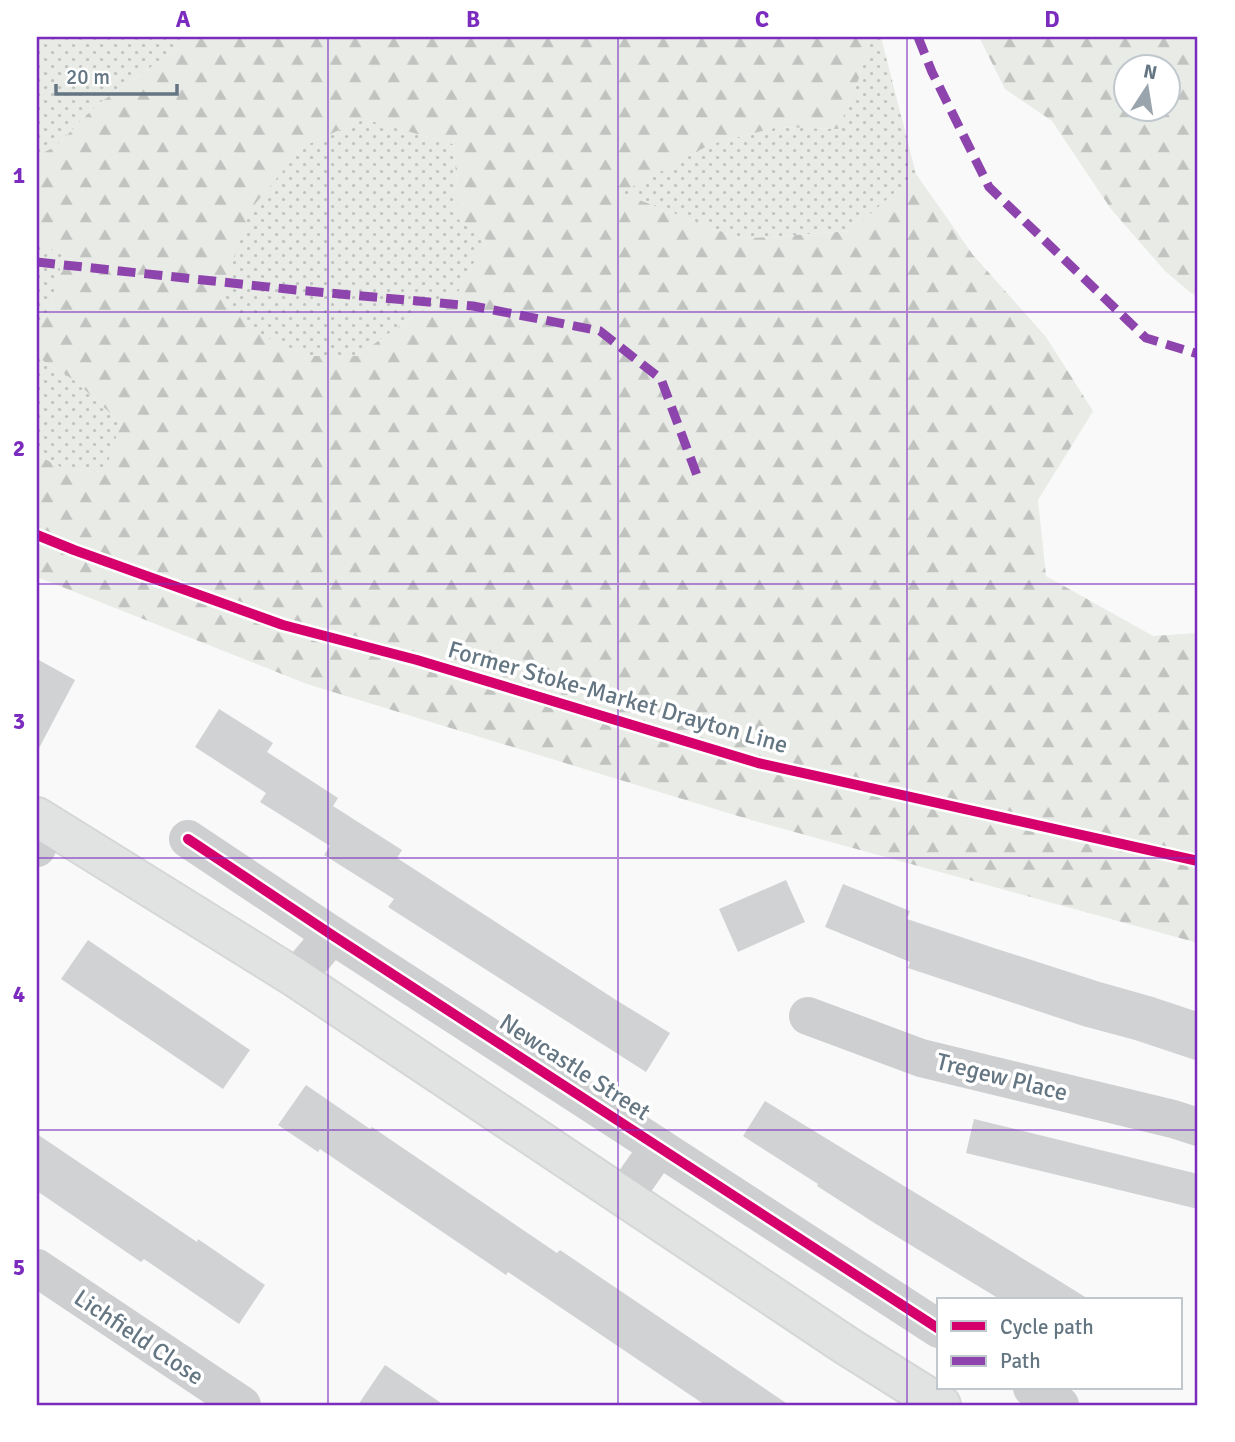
<svg xmlns="http://www.w3.org/2000/svg" width="1235" height="1442" viewBox="0 0 1235 1442" font-family="Signika,sans-serif">
<style>
.grass{fill:url(#grass-dots)}
.forest{fill:url(#forest-firs);fill-rule:evenodd}
.building{fill:#d0d2d3}
.lines{fill:none;stroke-linecap:round;stroke-linejoin:round}
.major-casing{stroke:#d5d6d7;stroke-width:42}
.minor{stroke:#cecfd0;stroke-width:38}
.major{stroke:#e1e2e2;stroke-width:38}
.quiet{stroke:#8e44ad;stroke-width:9;stroke-dasharray:18 9;stroke-linecap:butt}
.cycleway-casing{stroke:#fff;stroke-width:15}
.cycleway{stroke:#d6006c;stroke-width:10}
.grid{fill:none;stroke:#7b2cbf;stroke-width:2;stroke-opacity:0.55}
.labels{text-anchor:middle;stroke-width:7;stroke-linejoin:round;paint-order:stroke}
.street-label{font-size:24px;fill:#657683;stroke:#fff}
.neatline{fill:none;stroke:#7b2cbf;stroke-width:2.5}
.grid-label{font-size:23px;text-anchor:middle;font-weight:bold;fill:#7b2cbf}
</style>
<defs>
<pattern id="grass-dots" width="8" height="8" patternUnits="userSpaceOnUse" patternTransform="scale(1.75)"><rect width="8" height="8" fill="#e8ebe6"/><path d="M2 2h.1M6 6h.1" fill="none" stroke="#c0c3c0" stroke-width="1.8" stroke-linecap="round"/></pattern>
<pattern id="forest-firs" width="22" height="20" patternUnits="userSpaceOnUse" patternTransform="scale(1.75)"><rect width="22" height="20" fill="#e8ebe6"/><path d="M5 1l3.5 6h-7zM16 11l3.5 6h-7z" fill="#c0c3c0"/></pattern>
</defs>
<rect width="100%" height="100%" fill="#f9f9f9"/>
<g class="grass">
<path d="M37 37H194L98 104 56 146 37 156Z"/>
<path d="M870 37H881L916 174 851 231 741 239 620 193 711 144 778 127 838 129 859 78Z"/>
<path d="M364 119 453 144 457 183V218L486 240 459 291 412 317 357 356H308L262 336 221 299 249 210 304 146Z"/>
<path d="M37 243 64 254 51 305 37 330Z"/>
<path d="M37 357 74 380 121 423 105 472 66 470 37 455Z"/>
</g>
<g class="forest">
<path d="M194 37H870L859 78 838 129 778 127 711 144 621 193 741 239 851 231 916 174 973 255 1046 337 1093 411 1038 500 1046 576 1153 636 1198 633V943L751 820 307 684 37 577V455L66 470 105 472 121 423 74 380 37 357V330L51 305 64 254 37 243V156L56 146 98 104ZM364 119 453 144 457 183V218L486 240 459 291 412 317 357 356H308L262 335 221 299 250 210 304 146Z"/>
<path d="M979 37H1198V295L1191 293 1165 271 1111 209 1052 121 1005 89ZM1126 66H1168V108H1126Z"/>
</g>
<g class="building">
<path d="M37 659 75 680 37 752Z"/>
<path d="M219 709 273 743 267 752 338 798 333 806 402 850 397 858 616 1000 670 1033 646 1072 388 907 394 899 324 855 330 846 260 802 266 793 195 747Z"/>
<path d="M786 880 805 922 738 952 719 909Z"/>
<path d="M843 884 910 911 907 919 994 948 1100 982 1153 997 1198 1012V1061L1135 1040 1083 1026 908 968 910 962 825 927Z"/>
<path d="M88 940 250 1050 223 1089 61 979Z"/>
<path d="M306 1085 370 1129 372 1127 557 1253 560 1250 789 1405H705L508 1272 506 1275 320 1149 318 1152 278 1125Z"/>
<path d="M765 1101 1053 1277 1090 1300H1001L876 1224 817 1186 818 1184 743 1136Z"/>
<path d="M974 1119 1198 1174V1209L966 1153Z"/>
<path d="M37 1134 197 1242 198 1239 265 1285 239 1324 144 1259 141 1262 37 1191Z"/>
<path d="M385 1365 444 1405H358Z"/>
</g>
<g class="lines">
<g class="major-casing">
<path id="major" d="M37 817 296 978 847 1346 941 1405"/>
</g>
<g class="minor">
<path d="M188 839 332 935 939 1329"/>
<path d="M37 848 47 823"/>
<path d="M296 978 332 935"/>
<path d="M808 1016 921 1058 1173 1119 1198 1127"/>
<path d="M624 1197 659 1147"/>
<path d="M37 1268 242 1405"/>
<path d="M1032 1388 1060 1405"/>
</g>
<use href="#major" class="major"/>
<g class="quiet">
<path d="M918 37 932 72 989 187 1146 338 1198 354"/>
<path d="M37 262 296 290 473 306 600 331 661 379 698 478"/>
</g>
<g class="cycleway-casing">
<g id="cycleway">
<path d="M37 535 74 550 283 625 417 660 758 763 1198 861"/>
<path d="M188 839 332 935 939 1329"/>
</g>
</g>
<use href="#cycleway" class="cycleway"/>
</g>
<path class="grid" d="M328 37V1405M618 37V1405M907 37V1405M37 312H1198M37 584H1198M37 858H1198M37 1130H1198"/>
<g class="labels">
<g class="street-label">
<text transform="translate(618 697) rotate(16)" y="8">Former Stoke-Market Drayton Line</text>
<text transform="translate(575 1067) rotate(33)" y="8">Newcastle Street</text>
<text transform="translate(1002 1077) rotate(14)" y="8">Tregew Place</text>
<text transform="translate(139 1337) rotate(34)" y="8">Lichfield Close</text>
</g>
</g>
<rect width="1235" height="1442" fill="none" stroke="#ffffff" stroke-width="77"/>
<rect x="937" y="1298" width="245" height="91" fill="#ffffff" stroke="#c1c8cd" stroke-width="2"/>
<rect x="951" y="1321" width="35" height="10" fill="#d6006c" stroke="#c1c8cd" stroke-width="2"/>
<text x="1000" y="1334" font-size="21" fill="#657683">Cycle path</text>
<rect x="951" y="1356" width="35" height="10" fill="#8e44ad" stroke="#c1c8cd" stroke-width="2"/>
<text x="1000" y="1368" font-size="21" fill="#657683">Path</text>
<g transform="translate(1147 88) rotate(12)"><circle r="33" fill="#ffffff" stroke="#c1c8cd" stroke-width="2"/>
<path d="M0-5L12 26L0 18L-12 26Z" fill="#99a4ac"/>
<text y="-10" font-size="19" font-weight="bold" text-anchor="middle" fill="#657683">N</text>
</g>
<path d="M56 84v10h121v-10" fill="none" stroke="#657683" stroke-width="3.5"/>
<text x="66" y="84" font-size="21" fill="#657683" stroke="#ffffff" stroke-width="5" paint-order="stroke">20 m</text>
<rect x="38" y="38" width="1158" height="1366" class="neatline"/>
<g class="grid-label">
<text x="183" y="27">A</text>
<text x="473" y="27">B</text>
<text x="762" y="27">C</text>
<text x="1052" y="27">D</text>
<text x="19" y="183">1</text>
<text x="19" y="456">2</text>
<text x="19" y="729">3</text>
<text x="19" y="1002">4</text>
<text x="19" y="1275">5</text>
</g>
</svg>
